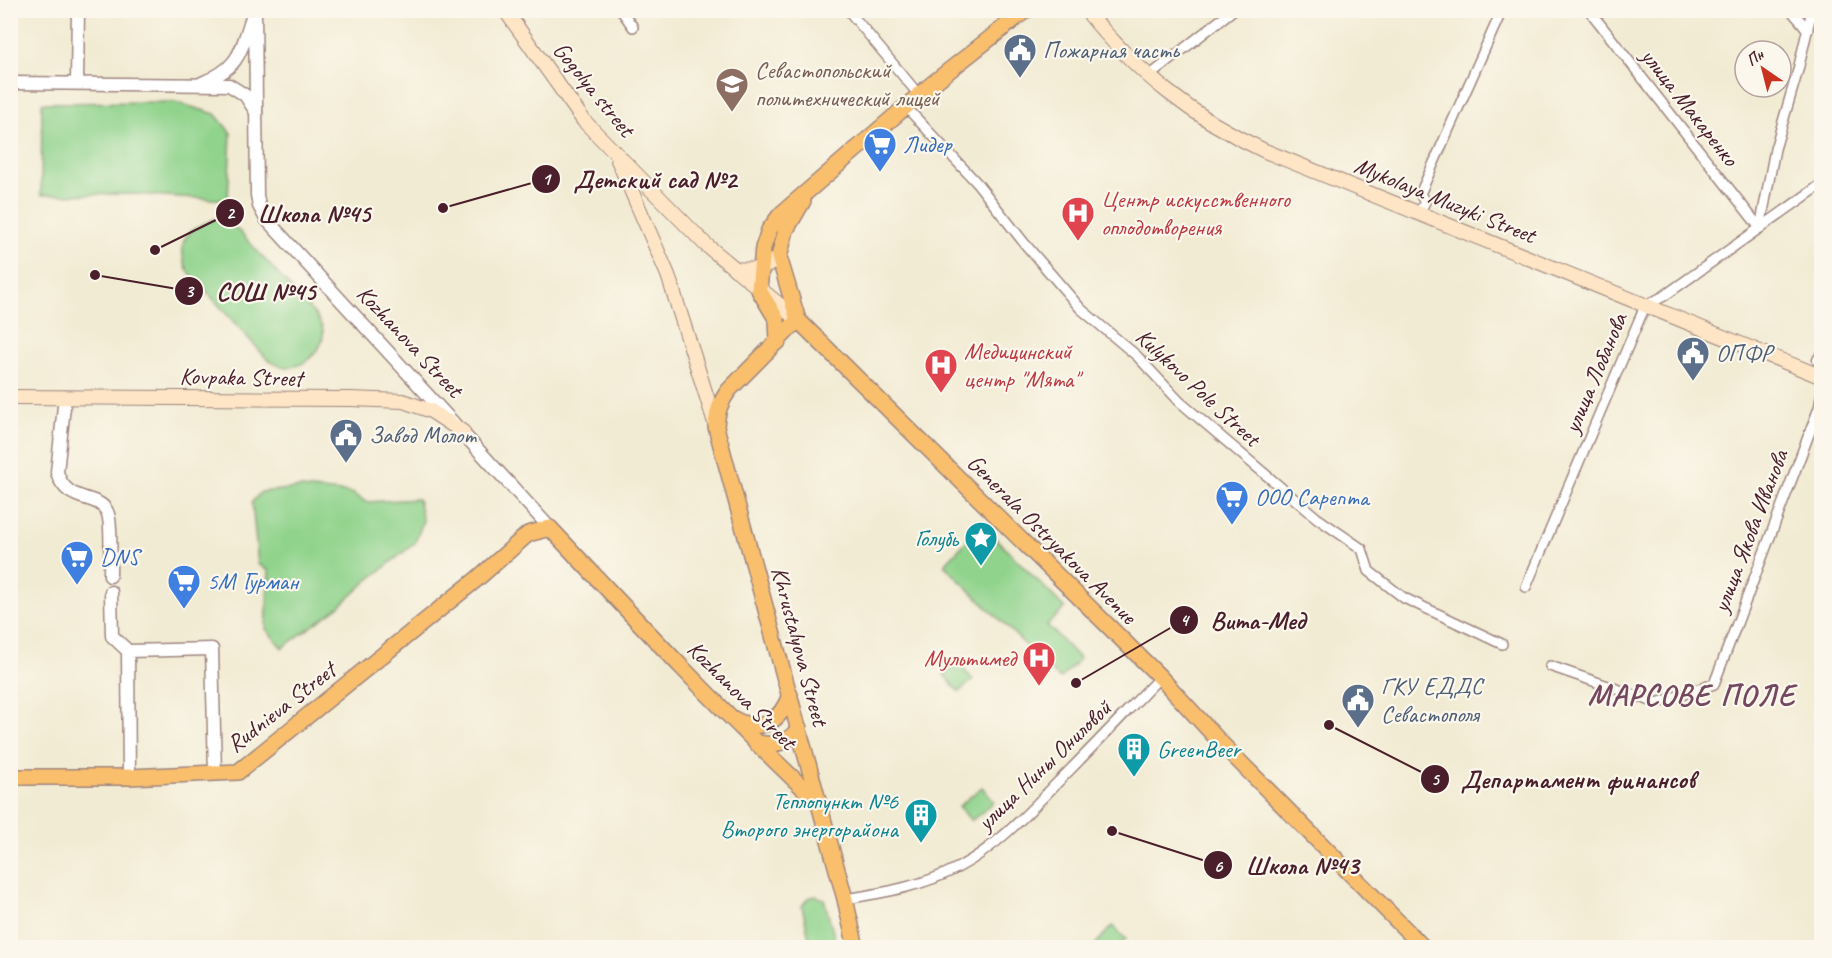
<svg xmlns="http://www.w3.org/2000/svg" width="1832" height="958" viewBox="0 0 1832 958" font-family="Caveat,sans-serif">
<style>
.green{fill:#90d38c;stroke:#6d795c;stroke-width:1.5}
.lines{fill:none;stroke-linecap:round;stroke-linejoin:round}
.minor-casing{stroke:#9e857f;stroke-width:12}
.tertiary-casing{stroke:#9e857f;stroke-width:15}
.secondary-casing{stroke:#9e857f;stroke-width:16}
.primary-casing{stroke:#9e857f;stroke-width:18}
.minor{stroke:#fff;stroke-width:9}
.tertiary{stroke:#fff;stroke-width:12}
.secondary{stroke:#fde5c5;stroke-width:14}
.primary{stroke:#f9bf6d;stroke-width:15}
.labels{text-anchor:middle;stroke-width:4.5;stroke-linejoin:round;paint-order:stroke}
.service-label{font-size:24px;fill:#4e5e75;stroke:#fbf7ec;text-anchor:start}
.education-label{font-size:24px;fill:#785e54;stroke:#fbf7ec;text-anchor:start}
.street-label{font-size:24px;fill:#4a1f2b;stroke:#fbf7ec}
.shop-label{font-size:24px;fill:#366cbe;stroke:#fbf7ec;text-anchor:start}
.health-label{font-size:24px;fill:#be3a42;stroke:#fbf7ec;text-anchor:start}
.culture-label{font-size:24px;fill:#0d838f;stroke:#fbf7ec;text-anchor:end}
.district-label{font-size:30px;font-weight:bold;letter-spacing:1.5px;fill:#734860;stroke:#fbf7ec}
.leader{fill:none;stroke:#4a1f2b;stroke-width:2}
.callout-dot{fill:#4a1f2b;stroke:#fbf7ec;stroke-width:2}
.mark-label{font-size:18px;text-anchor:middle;font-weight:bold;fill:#fff}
.callout-label{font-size:26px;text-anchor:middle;font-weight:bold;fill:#4a1f2b;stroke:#fbf7ec;stroke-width:4.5;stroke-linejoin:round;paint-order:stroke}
</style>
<rect width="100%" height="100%" fill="#fbf7ec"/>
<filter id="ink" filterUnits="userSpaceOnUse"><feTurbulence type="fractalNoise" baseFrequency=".0167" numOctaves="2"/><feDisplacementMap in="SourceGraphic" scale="12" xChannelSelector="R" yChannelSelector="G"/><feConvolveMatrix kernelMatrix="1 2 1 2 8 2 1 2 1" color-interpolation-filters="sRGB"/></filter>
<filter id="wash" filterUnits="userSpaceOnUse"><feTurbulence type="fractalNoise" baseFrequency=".008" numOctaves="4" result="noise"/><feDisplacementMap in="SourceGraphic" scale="24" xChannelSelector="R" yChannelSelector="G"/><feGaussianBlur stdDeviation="1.35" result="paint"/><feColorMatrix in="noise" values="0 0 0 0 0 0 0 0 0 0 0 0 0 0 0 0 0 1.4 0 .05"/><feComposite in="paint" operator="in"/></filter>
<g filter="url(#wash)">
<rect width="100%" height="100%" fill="#f2ebd3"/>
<g class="green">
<path d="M175 102 215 114 231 133 228 200 132 194 41 195 42 103Z"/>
<path d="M215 219 229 224 240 232 317 317C319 321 322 326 323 330 326 350 301 372 281 366 277 365 272 362 268 360L188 271C174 240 187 230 215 219Z"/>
<path d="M301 488 352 493 366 502 418 499 423 521 415 543 366 582 340 606 282 648 266 629 269 571 258 564 252 502 261 492Z"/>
<path d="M982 525 1065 608 1047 625 1080 659 1060 679 944 565Z"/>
<path d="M958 663 973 680 959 692 944 675Z"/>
<path d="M982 787 994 802 971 821 959 806Z"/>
<path d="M816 896 824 899 837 947H811L802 906 808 898Z"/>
<path d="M1112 926 1126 939 1118 947H1093Z"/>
</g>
</g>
<g filter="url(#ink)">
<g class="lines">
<g class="minor-casing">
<g id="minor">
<path d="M621 10 633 27"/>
<path d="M848 10 919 95"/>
<path d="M1589 10 1760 228"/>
<path d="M1791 10 1808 30"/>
<path d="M1148 77 1233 10"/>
<path d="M905 106 977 183 1025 244 1081 309 1137 356 1180 402 1317 518 1362 549 1369 571 1404 598 1502 644"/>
<path d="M1419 213 1425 202 1420 194 1502 10"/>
<path d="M1760 228 1775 149 1798 70 1812 10"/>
<path d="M10 283H13"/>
<path d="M1526 587 1645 306 1664 296 1822 184"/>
<path d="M1550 666 1657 703 1714 684 1819 408 1822 392"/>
<path d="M845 899C883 893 924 886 959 867 996 847 1026 815 1055 785 1091 749 1125 713 1160 677"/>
</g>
</g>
<g class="tertiary-casing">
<g id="tertiary">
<path d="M255 10 257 195 259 206 266 219 550 528"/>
<path d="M77 82 78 10"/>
<path d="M10 83 229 85 245 95 256 112"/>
<path d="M202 83C240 67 240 53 252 17"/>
<path d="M1822 356 1819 360 1822 371"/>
<path d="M65 397 57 472C66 506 101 492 108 514 112 526 110 562 110 576"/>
<path d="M111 592 112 636 128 651"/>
<path d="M129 777 128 651 212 649 215 773"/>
</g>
</g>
<g class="secondary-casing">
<g id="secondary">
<path d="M505 10 584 121 705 244 798 320"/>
<path d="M1086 10C1137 73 1192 117 1265 151L1822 377"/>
<path d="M618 160 668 275 716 426"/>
<path d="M735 269C756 270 763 271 779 257"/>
<path d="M10 397 350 399 403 401 431 411 463 432"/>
</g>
</g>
<g class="primary-casing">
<g id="primary">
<path d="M798 320 1160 677 1221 743 1424 948"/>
<path d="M798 320 729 390C720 402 717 412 716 427L845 899 856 948"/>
<path d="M798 320 779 257 786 230 803 201"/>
<path d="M778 342 777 320 759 290 763 248 769 230 781 214 932 84 1026 10"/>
<path d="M734 719C761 734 780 722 790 695"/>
<path d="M756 743C774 746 788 744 799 728"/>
<path d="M10 777H129L238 772 477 579 528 534 550 528C637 621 724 714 817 801"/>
</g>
</g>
<use href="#minor" class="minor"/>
<use href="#tertiary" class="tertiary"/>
<use href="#secondary" class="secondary"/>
<use href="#primary" class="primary"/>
</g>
</g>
<defs>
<g id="civic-pin" transform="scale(1.725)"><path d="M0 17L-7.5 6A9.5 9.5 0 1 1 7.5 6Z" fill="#5c6f8a" stroke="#fbf7ec"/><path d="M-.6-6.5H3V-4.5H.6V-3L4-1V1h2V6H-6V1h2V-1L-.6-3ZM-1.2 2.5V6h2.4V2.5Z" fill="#fff"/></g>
<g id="school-pin" transform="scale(1.725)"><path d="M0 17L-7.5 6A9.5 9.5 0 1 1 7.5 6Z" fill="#8d6e63" stroke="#fbf7ec"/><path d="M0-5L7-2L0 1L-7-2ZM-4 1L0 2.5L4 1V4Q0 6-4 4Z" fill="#fff"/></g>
<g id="supermarket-pin" transform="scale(1.725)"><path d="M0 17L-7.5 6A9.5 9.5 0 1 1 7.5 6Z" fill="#3f7fe0" stroke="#fbf7ec"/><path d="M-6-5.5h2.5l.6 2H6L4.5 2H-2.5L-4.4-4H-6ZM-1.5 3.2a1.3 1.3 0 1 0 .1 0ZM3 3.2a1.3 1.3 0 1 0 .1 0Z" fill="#fff"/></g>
<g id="hospital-pin" transform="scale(1.725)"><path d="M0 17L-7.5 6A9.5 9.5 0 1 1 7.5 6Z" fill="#e0444e" stroke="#fbf7ec"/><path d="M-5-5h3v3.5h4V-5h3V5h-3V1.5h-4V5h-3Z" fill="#fff"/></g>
<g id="sight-pin" transform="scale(1.725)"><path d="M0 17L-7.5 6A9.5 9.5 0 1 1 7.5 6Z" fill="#0f9aa8" stroke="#fbf7ec"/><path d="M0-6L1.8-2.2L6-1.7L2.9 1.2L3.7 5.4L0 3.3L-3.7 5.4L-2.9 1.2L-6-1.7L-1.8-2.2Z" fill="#fff"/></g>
<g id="building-pin" transform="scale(1.725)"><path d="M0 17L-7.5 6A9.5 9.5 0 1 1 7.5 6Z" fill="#0f9aa8" stroke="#fbf7ec"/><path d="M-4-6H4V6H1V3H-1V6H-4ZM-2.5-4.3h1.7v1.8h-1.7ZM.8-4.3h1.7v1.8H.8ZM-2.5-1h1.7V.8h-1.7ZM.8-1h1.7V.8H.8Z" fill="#fff"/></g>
</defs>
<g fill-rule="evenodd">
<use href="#civic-pin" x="1020" y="50"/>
<use href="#school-pin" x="732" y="84"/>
<use href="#supermarket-pin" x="880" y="144"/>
<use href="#hospital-pin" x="1078" y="213"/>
<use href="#civic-pin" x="1693" y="353"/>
<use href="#hospital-pin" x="941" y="365"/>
<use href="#civic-pin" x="346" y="435"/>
<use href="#supermarket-pin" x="1232" y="497"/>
<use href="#sight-pin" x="981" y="538"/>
<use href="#supermarket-pin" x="77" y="557"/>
<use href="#supermarket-pin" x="184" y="581"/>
<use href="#hospital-pin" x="1039" y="658"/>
<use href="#civic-pin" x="1358" y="700"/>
<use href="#building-pin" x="1134" y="749"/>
<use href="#building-pin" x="921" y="815"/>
</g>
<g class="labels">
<g class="service-label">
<text x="1043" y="58">Пожарная часть</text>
<text x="1716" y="361">ОПФР</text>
<text x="369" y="443">Завод Молот</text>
<text x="1381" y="694">ГКУ ЕДДС<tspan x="1381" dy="28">Севастополя</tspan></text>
</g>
<g class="education-label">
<text x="755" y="78">Севастопольский<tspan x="755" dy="28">политехнический лицей</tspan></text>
</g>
<g class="street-label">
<text transform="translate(594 89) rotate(51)" y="8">Gogolya street</text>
<text transform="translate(1690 107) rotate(52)" y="8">улица Макаренко</text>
<text transform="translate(1445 200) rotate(22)" y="8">Mykolaya Muzyki Street</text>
<text transform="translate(410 341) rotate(47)" y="8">Kozhanova Street</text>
<text transform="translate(1595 373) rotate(-67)" y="8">улица Лобанова</text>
<text transform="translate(241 377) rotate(1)" y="8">Kovpaka Street</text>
<text transform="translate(1198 387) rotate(43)" y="8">Kulykovo Pole Street</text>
<text transform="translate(1750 531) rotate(-69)" y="8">улица Якова Иванова</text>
<text transform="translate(1052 539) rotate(45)" y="8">Generala Ostryakova Avenue</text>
<text transform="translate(800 646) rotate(75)" y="8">Khrustalyova Street</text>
<text transform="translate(742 695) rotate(45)" y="8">Kozhanova Street</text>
<text transform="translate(281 707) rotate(-38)" y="8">Rudnieva Street</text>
<text transform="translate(1044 765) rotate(-44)" y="8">улица Нины Ониловой</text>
</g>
<g class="shop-label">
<text x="903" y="152">Лидер</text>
<text x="1255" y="505">ООО Сарепта</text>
<text x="100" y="565">DNS</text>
<text x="207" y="589">5М Гурман</text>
</g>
<g class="health-label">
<text x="1101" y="207">Центр искусственного<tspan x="1101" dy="28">оплодотворения</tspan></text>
<text x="964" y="359">Медицинский<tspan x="964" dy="28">центр "Мята"</tspan></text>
<text x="1016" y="666" text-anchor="end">Мультимед</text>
</g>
<g class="culture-label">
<text x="958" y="546">Голубь</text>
<text x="1157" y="757" text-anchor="start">GreenBeer</text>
<text x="898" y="809">Теплопункт №6<tspan x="898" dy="28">Второго энергорайона</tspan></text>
</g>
<g class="district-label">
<text x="1692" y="705">МАРСОВЕ ПОЛЕ</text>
</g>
</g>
<path class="leader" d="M443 208L546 179M155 250L230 213M95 275L189 291M1076 683L1184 620M1329 725L1435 779M1112 831L1218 865"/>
<g class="callout-dot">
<circle cx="443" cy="208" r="6"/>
<circle cx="155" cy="250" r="6"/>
<circle cx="95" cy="275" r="6"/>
<circle cx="1076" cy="683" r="6"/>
<circle cx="1329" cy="725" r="6"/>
<circle cx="1112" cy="831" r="6"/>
<circle cx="546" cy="179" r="15"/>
<circle cx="230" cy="213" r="15"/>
<circle cx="189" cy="291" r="15"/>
<circle cx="1184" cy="620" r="15"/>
<circle cx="1435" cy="779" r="15"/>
<circle cx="1218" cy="865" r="15"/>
</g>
<g class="mark-label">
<text x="546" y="185">1</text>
<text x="230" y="219">2</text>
<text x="189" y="297">3</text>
<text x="1184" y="626">4</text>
<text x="1435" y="785">5</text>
<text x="1218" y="872">6</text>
</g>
<g class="callout-label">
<text x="655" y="188">Детский сад №2</text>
<text x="314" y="222">Школа №45</text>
<text x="266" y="300">СОШ №45</text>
<text x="1258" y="629">Вита-Мед</text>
<text x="1578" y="788">Департамент финансов</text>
<text x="1302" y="874">Школа №43</text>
</g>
<rect width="1832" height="958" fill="none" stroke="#fbf7ec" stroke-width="36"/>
<g transform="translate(1763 69) rotate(325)"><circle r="28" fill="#fbf7ec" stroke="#b4a19f" stroke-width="1.5"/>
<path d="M0-4.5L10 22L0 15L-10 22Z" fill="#c8321e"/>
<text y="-9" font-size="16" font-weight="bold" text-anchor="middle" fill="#4a1f2b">Пн</text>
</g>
</svg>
